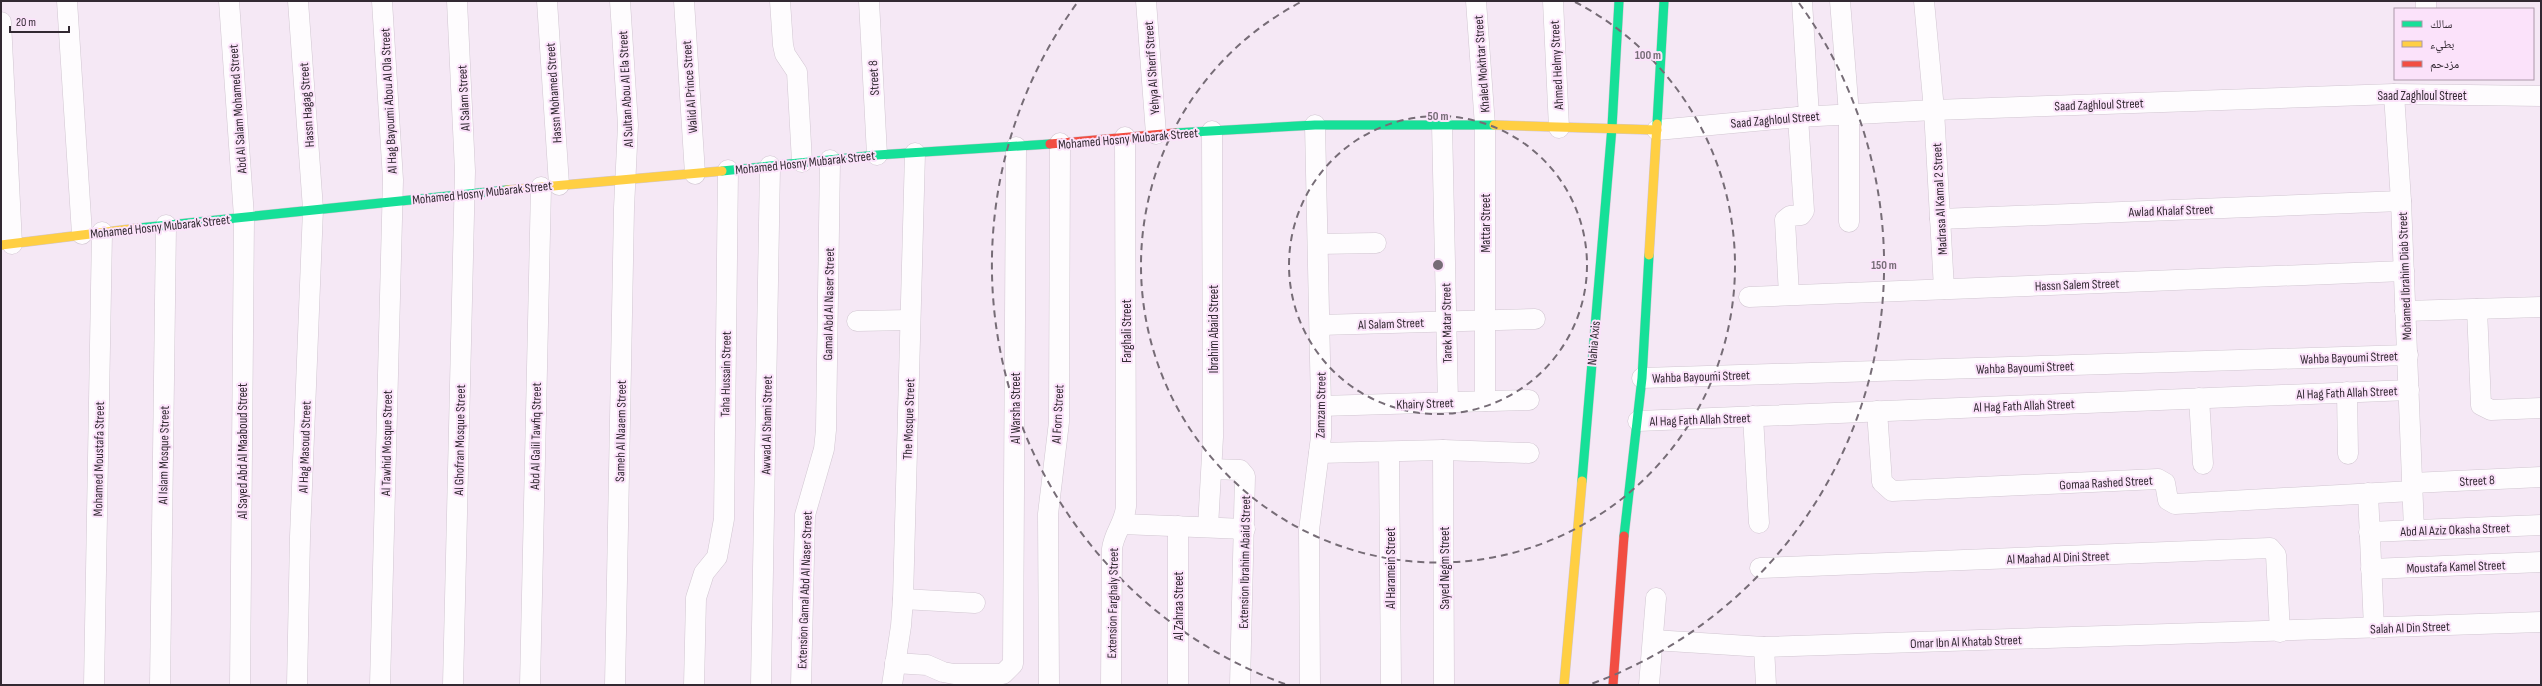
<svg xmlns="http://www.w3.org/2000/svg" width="2542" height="686" viewBox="0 0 2542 686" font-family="'Sofia Sans Condensed','Noto Naskh Arabic',sans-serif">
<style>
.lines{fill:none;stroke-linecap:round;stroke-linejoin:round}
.street-casing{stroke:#d1c6d1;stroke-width:21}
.fast-casing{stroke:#d1c6d1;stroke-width:10}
.slow-casing{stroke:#d1c6d1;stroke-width:10}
.jam-casing{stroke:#d1c6d1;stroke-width:10}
.street{stroke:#fefcfe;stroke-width:20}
.fast{stroke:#16e098;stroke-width:9}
.slow{stroke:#ffcf43;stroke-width:9}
.jam{stroke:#f24e42;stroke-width:9}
.ring{fill:none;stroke:#766c76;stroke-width:2;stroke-dasharray:7 5}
.labels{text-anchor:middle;stroke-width:4;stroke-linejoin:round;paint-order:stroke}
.street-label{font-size:13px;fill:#322932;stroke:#fbe2fa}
.centre{fill:#766c76;stroke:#fbe2fa;stroke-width:2}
.ring-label{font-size:12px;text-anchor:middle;font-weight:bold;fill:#766c76;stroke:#fbe2fa;stroke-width:4;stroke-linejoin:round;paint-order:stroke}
</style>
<rect width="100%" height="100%" fill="#f5e8f5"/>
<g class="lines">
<g class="street-casing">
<g id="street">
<path d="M67 1 82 234"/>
<path d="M229 1 244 217 240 685"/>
<path d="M547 1 559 185"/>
<path d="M684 1 695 174"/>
<path d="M780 1 783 45 785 54 797 72 802 162"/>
<path d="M869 1 877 155"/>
<path d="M1146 1 1156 134"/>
<path d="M1476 1 1485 126V401"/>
<path d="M1553 1 1559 128"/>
<path d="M1802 1 1809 116"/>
<path d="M1840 1 1849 114V222"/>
<path d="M1924 1 1934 110 1944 289"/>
<path d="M2426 1V9"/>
<path d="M1 22 12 244"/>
<path d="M2394 94 2401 201 2414 530"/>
<path d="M1442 124 1448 402"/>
<path d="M1657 130 1798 117 1934 110 2394 94 2541 96"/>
<path d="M1940 219 2401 201"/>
<path d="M1318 244 1376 243"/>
<path d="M1789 295 1785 220 1790 216 1801 215 1804 211 1798 117"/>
<path d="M1749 297 2404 271"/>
<path d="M2477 309 2481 405 2491 410 2541 408"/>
<path d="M2405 311 2541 307"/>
<path d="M857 321 910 320"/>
<path d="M1320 325 1535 319"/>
<path d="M1642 378 2408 355"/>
<path d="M2347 392 2348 454"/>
<path d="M2199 398 2203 464"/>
<path d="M1321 406 1529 400"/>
<path d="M1877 411 1882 482 1892 491 2158 479 2165 483 2168 500 2175 504 2412 491"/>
<path d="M1753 416 1759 523"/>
<path d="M1638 421 2409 390"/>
<path d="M1443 450 1444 685"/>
<path d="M1389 452 1391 685"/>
<path d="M1319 453 1443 450 1529 453"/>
<path d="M1212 469 1240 470 1245 476 1240 685"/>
<path d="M2412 483 2541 477"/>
<path d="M2368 493 2374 628"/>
<path d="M1122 524 1245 529"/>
<path d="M1208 527 1213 437 1212 131"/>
<path d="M2369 532 2541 525"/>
<path d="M1760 568 2270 548 2276 555 2280 632"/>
<path d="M2371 569 2541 562"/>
<path d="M903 599 975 603"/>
<path d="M1653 640 1764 647 2541 622"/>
<path d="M1764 647 1766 685"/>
<path d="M895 663 927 665 943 672 954 674H1003L1013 664 1016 147"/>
<path d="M94 685 102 232"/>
<path d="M160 685 166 225"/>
<path d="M297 685 300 537 313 209 298 1"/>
<path d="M380 685 393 180 382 1"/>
<path d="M453 685 465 171 457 1"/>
<path d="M530 685 541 187"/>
<path d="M615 685 624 208 628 125 620 1"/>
<path d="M694 685 696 598 704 573 717 557 724 519 728 170"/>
<path d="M761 685 770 166"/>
<path d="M801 685 805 515 824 449 826 430 830 160"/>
<path d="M892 685 901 626 903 599 915 153"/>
<path d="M1049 685 1048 514 1059 422 1060 143"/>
<path d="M1111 685 1112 549C1114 532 1125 523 1126 506L1125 137"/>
<path d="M1178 685V526"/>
<path d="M1310 685 1309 530 1321 437V406L1315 125"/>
<path d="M1649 685 1656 598"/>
</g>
</g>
<g class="fast-casing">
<g id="fast">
<path d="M1657 124 1664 1"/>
<path d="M1175 133 1315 125H1494"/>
<path d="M722 171 877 155 1050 144"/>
<path d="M139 228 507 190"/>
<path d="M1582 481 1612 127 1619 1"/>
<path d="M1624 536 1642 378 1649 255"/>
</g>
</g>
<g class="slow-casing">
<g id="slow">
<path d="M1494 125 1657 130"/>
<path d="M507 190 722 171"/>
<path d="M1 245 139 228"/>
<path d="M1649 255 1657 124"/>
<path d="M1564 685 1582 481"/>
</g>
</g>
<g class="jam-casing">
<g id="jam">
<path d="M1050 144 1175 133"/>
<path d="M1613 685 1624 536"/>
</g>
</g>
<use href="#street" class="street"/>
<use href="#fast" class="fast"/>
<use href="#slow" class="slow"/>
<use href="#jam" class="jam"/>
</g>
<g class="ring">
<circle cx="1438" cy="265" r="149"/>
<path d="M1575 2A297 297 0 1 1 1301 2"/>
<path d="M1285 684A446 446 0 0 1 1077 3M1799 3A446 446 0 0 1 1591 684"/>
</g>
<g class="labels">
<g class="street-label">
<text transform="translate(1481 64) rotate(-94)" y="5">Khaled Mokhtar Street</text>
<text transform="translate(1556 65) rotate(-93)" y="5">Ahmed Helmy Street</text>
<text transform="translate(1151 68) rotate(-94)" y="5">Yehya Al Sherif Street</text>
<text transform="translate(873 78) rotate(-93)" y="5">Street 8</text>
<text transform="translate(689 87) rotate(-94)" y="5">Walid Al Prince Street</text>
<text transform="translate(625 89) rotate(-93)" y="5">Al Sultan Abou Al Ela Street</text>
<text transform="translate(553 93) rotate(-94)" y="5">Hassn Mohamed Street</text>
<text x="2422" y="100">Saad Zaghloul Street</text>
<text transform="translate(463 98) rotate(-93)" y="5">Al Salam Street</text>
<text transform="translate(388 101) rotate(-93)" y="5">Al Hag Bayoumi Abou Al Ola Street</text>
<text transform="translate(2099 104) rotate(-2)" y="5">Saad Zaghloul Street</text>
<text transform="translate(306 105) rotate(-94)" y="5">Hassn Hagag Street</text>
<text transform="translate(237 109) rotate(-94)" y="5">Abd Al Salam Mohamed Street</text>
<text transform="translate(1775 119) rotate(-5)" y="5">Saad Zaghloul Street</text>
<text transform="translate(1128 138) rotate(-5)" y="5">Mohamed Hosny Mubarak Street</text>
<text transform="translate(805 162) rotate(-6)" y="5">Mohamed Hosny Mubarak Street</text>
<text transform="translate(482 192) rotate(-6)" y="5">Mohamed Hosny Mubarak Street</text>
<text transform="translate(1939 199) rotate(-93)" y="5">Madrasa Al Kamal 2 Street</text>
<text transform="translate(2171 210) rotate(-2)" y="5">Awlad Khalaf Street</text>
<text transform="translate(1485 223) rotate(-90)" y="5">Mattar Street</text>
<text transform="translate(160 226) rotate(-6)" y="5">Mohamed Hosny Mubarak Street</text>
<text transform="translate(2404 276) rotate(-92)" y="5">Mohamed Ibrahim Diab Street</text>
<text transform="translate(2077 284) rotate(-2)" y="5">Hassn Salem Street</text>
<text transform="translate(828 304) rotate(-89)" y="5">Gamal Abd Al Naser Street</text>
<text transform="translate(1391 323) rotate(-2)" y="5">Al Salam Street</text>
<text transform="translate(1446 323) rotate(-91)" y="5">Tarek Matar Street</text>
<text transform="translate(1213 329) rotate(-90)" y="5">Ibrahim Abaid Street</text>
<text transform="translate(1126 331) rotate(-90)" y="5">Farghali Street</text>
<text transform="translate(1593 343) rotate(-85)" y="5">Nahia Axis</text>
<text transform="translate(2349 357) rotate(-2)" y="5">Wahba Bayoumi Street</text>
<text transform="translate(2025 367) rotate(-2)" y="5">Wahba Bayoumi Street</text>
<text transform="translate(725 374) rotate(-89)" y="5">Taha Hussain Street</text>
<text transform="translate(1701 376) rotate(-2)" y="5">Wahba Bayoumi Street</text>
<text transform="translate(2347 392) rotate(-2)" y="5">Al Hag Fath Allah Street</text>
<text transform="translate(1425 403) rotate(-2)" y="5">Khairy Street</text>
<text transform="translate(1320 405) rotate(-89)" y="5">Zamzam Street</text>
<text transform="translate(2024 405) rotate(-2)" y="5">Al Hag Fath Allah Street</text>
<text transform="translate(1015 408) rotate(-90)" y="5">Al Warsha Street</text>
<text transform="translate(1057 414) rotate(-87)" y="5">Al Forn Street</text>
<text transform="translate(908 419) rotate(-88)" y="5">The Mosque Street</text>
<text transform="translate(1700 419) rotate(-2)" y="5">Al Hag Fath Allah Street</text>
<text transform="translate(766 425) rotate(-89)" y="5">Awwad Al Shami Street</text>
<text transform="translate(620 431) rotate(-89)" y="5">Sameh Al Naaem Street</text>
<text transform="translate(535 436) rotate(-89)" y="5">Abd Al Galil Tawfiq Street</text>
<text transform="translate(459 440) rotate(-89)" y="5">Al Ghofran Mosque Street</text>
<text transform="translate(386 443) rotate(-89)" y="5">Al Tawhid Mosque Street</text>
<text transform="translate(304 447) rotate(-88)" y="5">Al Hag Masoud Street</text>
<text transform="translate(242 451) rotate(-90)" y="5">Al Sayed Abd Al Maaboud Street</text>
<text transform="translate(163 455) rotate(-89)" y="5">Al Islam Mosque Street</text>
<text transform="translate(98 459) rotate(-89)" y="5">Mohamed Moustafa Street</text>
<text transform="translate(2477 480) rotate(-3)" y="5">Street 8</text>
<text transform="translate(2106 482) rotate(-3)" y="5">Gomaa Rashed Street</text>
<text transform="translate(2455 529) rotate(-2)" y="5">Abd Al Aziz Okasha Street</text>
<text transform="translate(2058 557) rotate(-2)" y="5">Al Maahad Al Dini Street</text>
<text transform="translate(1244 562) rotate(-89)" y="5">Extension Ibrahim Abaid Street</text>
<text transform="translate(2456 566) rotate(-2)" y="5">Moustafa Kamel Street</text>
<text transform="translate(1390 568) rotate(-90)" y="5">Al Haramein Street</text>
<text transform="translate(1444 568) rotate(-90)" y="5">Sayed Negm Street</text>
<text transform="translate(804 590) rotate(-88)" y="5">Extension Gamal Abd Al Naser Street</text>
<text transform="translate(1112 603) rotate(-89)" y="5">Extension Farghaly Street</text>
<text transform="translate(1178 606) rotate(-90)" y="5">Al Zahraa Street</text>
<text transform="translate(2410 627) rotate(-2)" y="5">Salah Al Din Street</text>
<text transform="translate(1966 641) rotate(-2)" y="5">Omar Ibn Al Khatab Street</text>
</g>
</g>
<circle cx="1438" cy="265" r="6" class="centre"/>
<g class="ring-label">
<text x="1648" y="59">100 m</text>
<text x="1438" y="120">50 m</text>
<text x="1884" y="269">150 m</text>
</g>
<rect width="2542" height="686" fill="none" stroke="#322932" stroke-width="4"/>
<rect x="2394" y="8" width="140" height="72" fill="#fbe2fa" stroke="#ab98aa"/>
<rect x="2402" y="21" width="20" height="6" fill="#16e098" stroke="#ab98aa"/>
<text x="2430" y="28" font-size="12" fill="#322932">سالك</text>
<rect x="2402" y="41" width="20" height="6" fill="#ffcf43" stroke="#ab98aa"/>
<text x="2430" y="48" font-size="12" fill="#322932">بطيء</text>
<rect x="2402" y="61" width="20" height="6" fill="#f24e42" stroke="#ab98aa"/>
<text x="2430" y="68" font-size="12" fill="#322932">مزدحم</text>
<path d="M10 26v6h59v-6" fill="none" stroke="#322932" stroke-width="2"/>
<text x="16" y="26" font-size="12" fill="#322932" stroke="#fbe2fa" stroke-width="3" paint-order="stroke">20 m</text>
</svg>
